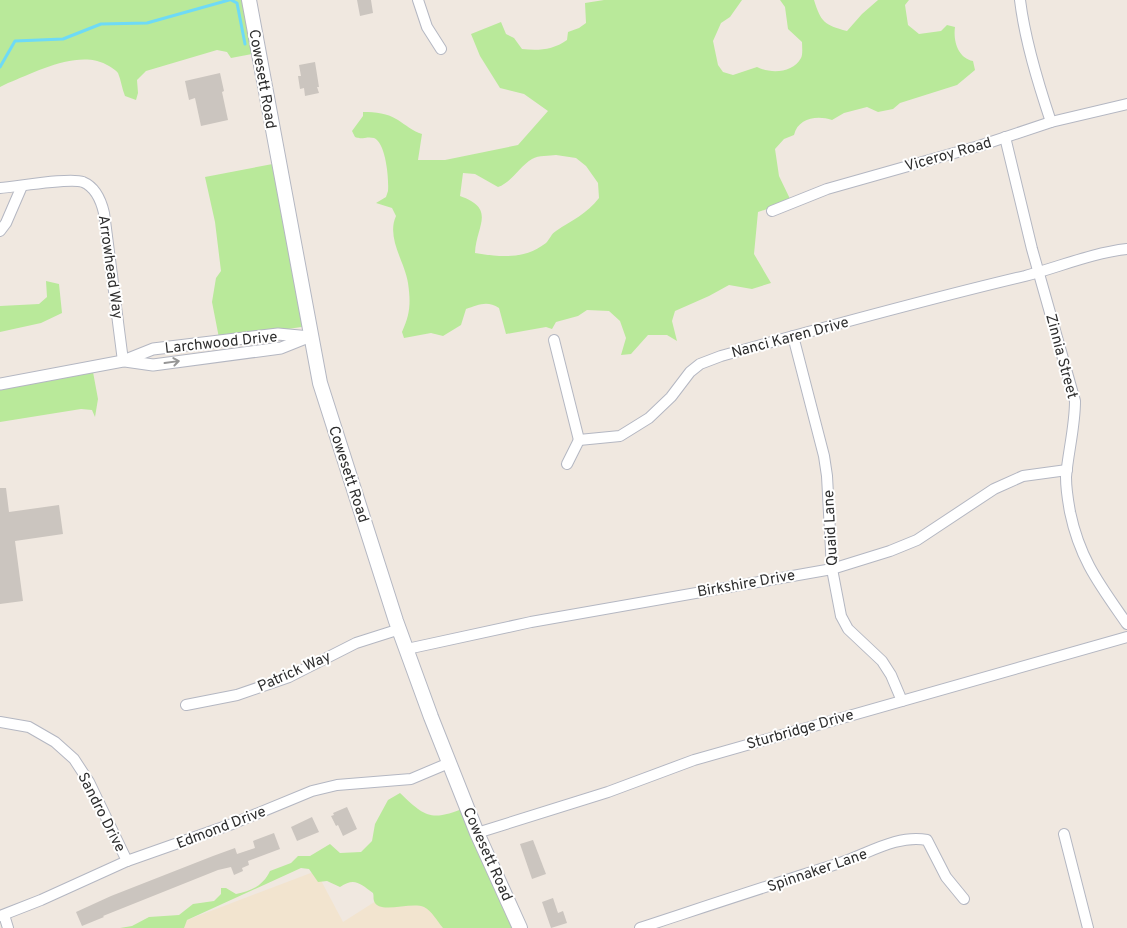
<svg xmlns="http://www.w3.org/2000/svg" width="1127" height="928" viewBox="0 0 1127 928" font-family="Overpass,sans-serif">
<style>
.education{fill:#f2e4cf}
.green{fill:#b9e99a;fill-rule:evenodd}
.lines{fill:none;stroke-linecap:round;stroke-linejoin:round}
.stream{stroke:#6edaf6;stroke-width:3}
.building{fill:#cbc5bf}
.minor-casing{stroke:#b4b7c2;stroke-width:12}
.tertiary-casing{stroke:#b4b7c2;stroke-width:13}
.secondary-casing{stroke:#b4b7c2;stroke-width:16}
.minor{stroke:#fff;stroke-width:10}
.tertiary{stroke:#fff;stroke-width:11}
.secondary{stroke:#fff;stroke-width:14}
.oneway{stroke:#969696}
.labels{text-anchor:middle;stroke-width:4;stroke-linejoin:round;paint-order:stroke}
.street-label{font-size:15px;fill:#2e2e2e;stroke:#fff}
</style>
<rect width="100%" height="100%" fill="#f0e8e0"/>
<path class="education" d="M316 871 343 922 409 880 453 928H166Z"/>
<g class="green">
<path d="M0 0H250L258 53 231 58 227 52 217 50 146 71 137 80 138 93 136 100 125 96C122 89 121 80 118 73 116 70 112 68 109 66 80 48 36 72 8 83L0 87Z"/>
<path d="M604 0H742L730 17 721 23 713 41 718 65 723 72 733 75 757 67C771 74 793 73 801 58 803 54 802 47 802 42L788 29 785 7 780 0H814C821 22 824 25 847 31L862 14 878 0H909L905 5 908 25 919 34 941 31 947 25 955 27C953 41 958 58 973 61L975 70 957 85 900 103 893 109 878 112 867 107 844 113 832 120C817 115 798 118 794 135L784 139 775 149 779 176 791 201 758 212 754 254 771 283 752 289 729 285 709 296 675 311 672 321 677 341 667 335H648L631 354 621 355 626 338 620 321 609 311 587 310 578 316 556 322 552 329 546 327 506 334 499 308C487 300 478 305 466 309L461 325 443 336 431 333 404 338 402 332C410 314 411 304 408 283 405 262 386 238 396 216L392 208 376 203 386 197 388 191C389 179 386 143 374 138 367 136 361 140 355 137L352 131 363 116V112C376 112 387 113 398 120 406 125 412 131 422 134L418 160H445L518 145 548 111 524 94 500 88 480 56 471 34 501 22 506 34 514 38 522 49C538 51 553 50 567 40L568 32 579 28 586 23 585 3ZM556 155 576 158 586 166 598 183 599 198C587 214 572 220 556 231 551 234 550 239 546 243 524 260 500 257 475 253 476 226 497 209 460 196L463 173 475 174 498 187C512 182 519 167 532 159 539 155 549 156 556 155Z"/>
<path d="M278 163 308 326 221 339 219 338 212 302 216 278 221 271 215 222 205 177Z"/>
<path d="M46 281 59 284 62 313 41 323 0 332V306L39 304 47 297Z"/>
<path d="M90 371 93 372 98 399 95 417 92 410 81 409 0 422V381Z"/>
<path d="M400 793C427 819 432 821 467 807L521 928H443C437 921 432 911 424 907 411 901 379 915 374 901 373 898 374 896 373 893 360 884 355 877 340 887L327 881 318 882 309 869 301 868 187 920 184 928H120L132 926 149 917 179 915 193 904 214 901 221 894V888H226L236 894C251 891 263 886 270 871L291 863 298 856H310L330 844 340 853 361 852 372 841 375 824 388 800Z"/>
</g>
<g class="lines">
<g class="stream">
<path d="M231 0 237 3 245 44"/>
<path d="M0 67 15 41 63 39 101 24 147 23 229 0"/>
</g>
</g>
<g class="building">
<path d="M357 0H371L373 13 360 16Z"/>
<path d="M315 62 319 87H317L319 93 305 96 304 88 300 89 298 76H301L299 65Z"/>
<path d="M220 73 224 91 222 92 228 120 201 126 195 98 189 100 185 81Z"/>
<path d="M0 488H6L9 512 59 505 63 534 15 541 23 601 0 604Z"/>
<path d="M347 807 357 829 343 836 338 825 336 826 331 816 334 815 333 813Z"/>
<path d="M312 817 319 832 297 841 291 827Z"/>
<path d="M274 833 280 849 248 861 249 865 242 868 243 871 234 875 231 867 218 870 103 916 104 917 82 926 76 912 111 896 213 856 235 848 237 854 255 848 253 841Z"/>
<path d="M533 840 546 874 532 879 520 844Z"/>
<path d="M553 898 558 913 563 911 567 923 551 928 542 902Z"/>
</g>
<g class="lines">
<g class="minor-casing">
<g id="minor">
<path d="M418 0 427 27 441 49"/>
<path d="M1020 0C1025 41 1038 83 1051 122"/>
<path d="M1005 137 1032 249 1075 401C1075 427 1068 452 1066 477 1066 489 1068 501 1070 512 1080 560 1100 585 1127 624"/>
<path d="M0 188C16 187 70 177 83 182 95 187 101 200 104 213L123 361"/>
<path d="M772 211 827 189 979 146 1051 122 1127 104"/>
<path d="M0 231 6 223 22 186"/>
<path d="M793 336 824 456 827 476 832 569 841 616 848 629 882 661 891 675 902 701"/>
<path d="M554 340 579 440"/>
<path d="M579 440 620 436 649 418 671 397 690 372 700 364 721 356C822 328 923 300 1025 276 1059 267 1092 253 1127 249"/>
<path d="M567 464 579 440"/>
<path d="M407 649 531 622 832 569 890 551 917 540 994 489 1023 476 1067 470"/>
<path d="M186 705 237 695 289 677 356 643 400 629"/>
<path d="M0 722 29 727 55 742 74 759 89 782 127 861"/>
<path d="M477 833 608 792 694 760 1127 637"/>
<path d="M1064 834 1088 928"/>
<path d="M4 915 8 928"/>
<path d="M0 916 41 900 127 861 232 824 312 791 337 785 411 779 449 763"/>
<path d="M640 928C707 906 773 884 840 863 867 854 898 834 927 840L946 877 964 899"/>
</g>
</g>
<g class="tertiary-casing">
<g id="tertiary">
<path d="M125 361 153 365 281 348 306 338"/>
<path d="M0 384 123 361 153 349 278 334 310 337"/>
</g>
</g>
<g class="secondary-casing">
<path id="secondary" d="M249 0 320 383 396 621 431 717 477 833 520 928"/>
</g>
<use href="#minor" class="minor"/>
<use href="#tertiary" class="tertiary"/>
<use href="#secondary" class="secondary"/>
</g>
<defs><path id="oneway-shaft" d="M-6 0H5M1.5-3L5.5 0L1.5 3" fill="none" stroke-width="1.6" stroke-linecap="round" stroke-linejoin="round" transform="scale(1.25)"/></defs>
<use class="oneway" href="#oneway-shaft" transform="translate(172 362) rotate(-8)"/>
<g class="labels">
<g class="street-label">
<text transform="translate(263 79) rotate(80)" y="5">Cowesett Road</text>
<text transform="translate(948 154) rotate(-16)" y="5">Viceroy Road</text>
<text transform="translate(111 267) rotate(82)" y="5">Arrowhead Way</text>
<text transform="translate(790 337) rotate(-15)" y="5">Nanci Karen Drive</text>
<text transform="translate(221 342) rotate(-6)" y="5">Larchwood Drive</text>
<text transform="translate(1062 356) rotate(75)" y="5">Zinnia Street</text>
<text transform="translate(349 474) rotate(72)" y="5">Cowesett Road</text>
<text transform="translate(830 528) rotate(-93)" y="5">Quaid Lane</text>
<text transform="translate(746 583) rotate(-10)" y="5">Birkshire Drive</text>
<text transform="translate(294 671) rotate(-24)" y="5">Patrick Way</text>
<text transform="translate(800 729) rotate(-16)" y="5">Sturbridge Drive</text>
<text transform="translate(102 812) rotate(63)" y="5">Sandro Drive</text>
<text transform="translate(221 827) rotate(-21)" y="5">Edmond Drive</text>
<text transform="translate(488 854) rotate(66)" y="5">Cowesett Road</text>
<text transform="translate(817 870) rotate(-19)" y="5">Spinnaker Lane</text>
</g>
</g>
</svg>
